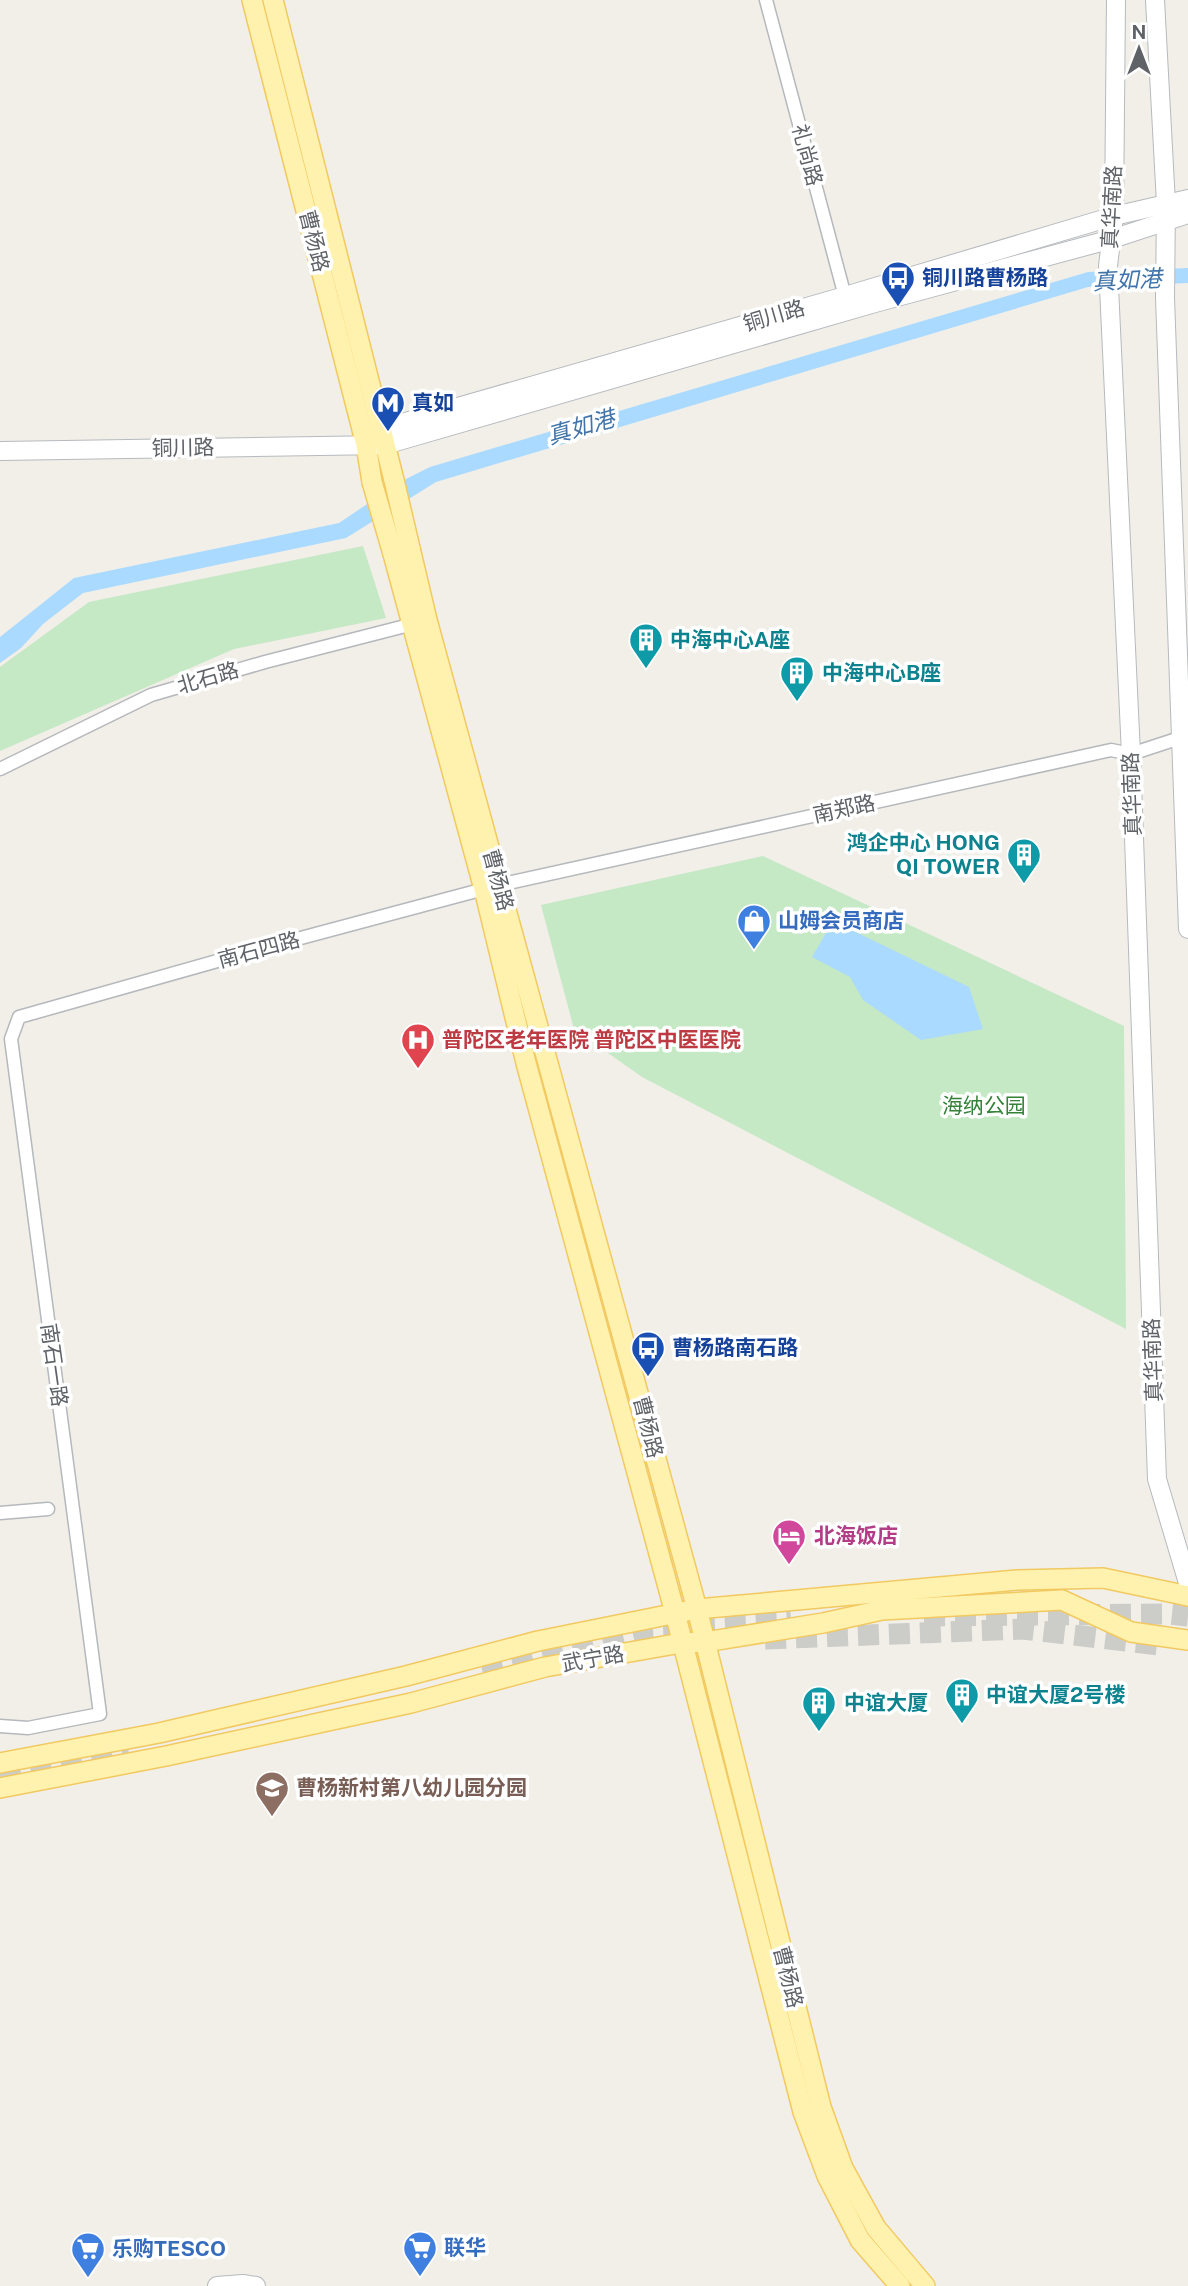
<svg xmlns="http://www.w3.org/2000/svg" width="1188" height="2286" viewBox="0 0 1188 2286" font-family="'Public Sans','Noto Sans SC',sans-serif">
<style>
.green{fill:#c5e8c5}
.water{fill:#aadaff}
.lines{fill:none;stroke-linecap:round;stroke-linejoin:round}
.highway-tunnel{stroke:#ccccc8;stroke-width:21;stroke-dasharray:21 10;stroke-linecap:butt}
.street-casing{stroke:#b5b8bc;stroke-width:15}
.secondary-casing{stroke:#b6babf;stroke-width:20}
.primary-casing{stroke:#f2c960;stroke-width:22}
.street{stroke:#fff;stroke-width:12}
.secondary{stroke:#fff;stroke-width:18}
.primary{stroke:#fff2af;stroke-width:19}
.primary-bridge-casing{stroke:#f2c960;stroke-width:22;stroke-linecap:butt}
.primary-bridge{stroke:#fff2af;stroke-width:19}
.labels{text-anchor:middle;stroke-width:7;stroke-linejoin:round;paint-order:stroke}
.street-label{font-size:21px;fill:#5f6368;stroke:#fff}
.transit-label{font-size:21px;font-weight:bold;fill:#164399;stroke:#fff;text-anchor:start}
.culture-label{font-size:21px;font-weight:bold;fill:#0d838f;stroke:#fff;text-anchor:start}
.shop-label{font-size:21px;font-weight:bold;fill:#366cbe;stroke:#fff;text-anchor:start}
.health-label{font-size:21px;font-weight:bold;fill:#be3a42;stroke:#fff;text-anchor:start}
.park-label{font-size:21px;fill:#348238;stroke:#fff}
.hotel-label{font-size:21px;font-weight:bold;fill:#b23c85;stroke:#fff;text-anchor:start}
.education-label{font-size:21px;font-weight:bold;fill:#785e54;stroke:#fff;text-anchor:start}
.water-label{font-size:23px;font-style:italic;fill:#4174aa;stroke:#fff}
</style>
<rect width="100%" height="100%" fill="#f1efe8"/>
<g class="green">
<path d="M363 546 386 618 234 649 0 751V667L89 602Z"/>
<path d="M763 856 1124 1026 1126 1329 642 1077 574 1029 541 905Z"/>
</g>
<g class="water">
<path d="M1188 268V283L1088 287 436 482 346 538 83 593 43 624 21 648 0 663V637L74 578 339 523 400 482 430 467 1088 272Z"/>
<path d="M833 921 969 987 983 1029 921 1040 863 1000 850 977 812 957Z"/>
</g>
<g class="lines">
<g class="highway-tunnel">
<path d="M924 1616 1169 1614 1188 1616"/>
<path d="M765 1639 1023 1629 1159 1645"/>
<path d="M481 1665 642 1629 791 1621"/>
<path d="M0 1775 129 1754"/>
</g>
<g class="street-casing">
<g id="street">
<path d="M766 0 847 304"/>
<path d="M0 769 151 695 265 662 417 623"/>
<path d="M0 1513 48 1509"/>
<path d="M0 1726 28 1728 100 1714 11 1039 19 1017 267 947 499 885 1111 750 1131 754 1186 736"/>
</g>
</g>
<g class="secondary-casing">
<g id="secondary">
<path d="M1116 0 1114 216 1108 266 1131 754 1157 1479 1188 1583"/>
<path d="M1155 0 1166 204 1165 298 1188 929"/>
<path d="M371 440 381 429 845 296 1114 216 1188 199"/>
<path d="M0 451 385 445 875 303 1112 239 1188 214"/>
<path d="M217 2286 243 2284 256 2286"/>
</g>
</g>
<g class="primary-casing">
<g id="primary">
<path d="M252 0 366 445 372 482"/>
<path d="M273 0 394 480"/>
<path d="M410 548 427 620 697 1609 821 2107 843 2168 876 2228 925 2286"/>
<path d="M393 554 484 889 526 1063 675 1613 803 2112 827 2176 860 2240 900 2286"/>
<path d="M0 1763 159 1733 406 1676 538 1641 697 1609 1017 1580 1103 1578 1188 1596"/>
<path d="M0 1788 166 1756 411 1703 545 1667 681 1643 705 1642 823 1623 882 1610 1062 1600 1131 1632 1188 1640"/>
</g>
</g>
<use href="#street" class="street"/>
<use href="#secondary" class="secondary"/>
<use href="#primary" class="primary"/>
<g class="primary-bridge-casing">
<g id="primary-bridge">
<path d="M394 480 410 548"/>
<path d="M372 482 393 554"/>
</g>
</g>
<use href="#primary-bridge" class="primary-bridge"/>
</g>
<defs>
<g id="bus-pin" transform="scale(1.75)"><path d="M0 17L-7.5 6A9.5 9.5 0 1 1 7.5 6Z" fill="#1a4fb4" stroke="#fff"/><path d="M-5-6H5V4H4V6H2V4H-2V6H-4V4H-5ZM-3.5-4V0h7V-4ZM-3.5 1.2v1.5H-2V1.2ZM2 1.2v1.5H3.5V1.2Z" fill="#fff"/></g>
<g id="metro-pin" transform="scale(1.75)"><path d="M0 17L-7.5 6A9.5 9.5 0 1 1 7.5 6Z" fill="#1a4fb4" stroke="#fff"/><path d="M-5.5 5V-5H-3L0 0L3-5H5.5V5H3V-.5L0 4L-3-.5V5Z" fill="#fff"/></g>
<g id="building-pin" transform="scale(1.75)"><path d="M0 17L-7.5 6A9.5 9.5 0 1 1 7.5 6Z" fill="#0f9aa8" stroke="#fff"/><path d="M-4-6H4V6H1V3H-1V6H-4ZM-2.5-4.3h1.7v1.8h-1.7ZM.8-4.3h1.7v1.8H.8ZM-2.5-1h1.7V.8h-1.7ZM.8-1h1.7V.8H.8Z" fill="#fff"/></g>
<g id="shop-pin" transform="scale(1.75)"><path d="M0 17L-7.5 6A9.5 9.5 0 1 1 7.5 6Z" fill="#3f7fe0" stroke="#fff"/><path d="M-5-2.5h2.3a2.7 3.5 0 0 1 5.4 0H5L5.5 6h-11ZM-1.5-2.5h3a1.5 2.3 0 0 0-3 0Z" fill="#fff"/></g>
<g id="hospital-pin" transform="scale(1.75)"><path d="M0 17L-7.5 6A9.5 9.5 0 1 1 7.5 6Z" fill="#e0444e" stroke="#fff"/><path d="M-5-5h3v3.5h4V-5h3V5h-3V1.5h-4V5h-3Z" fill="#fff"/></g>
<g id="hotel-pin" transform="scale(1.75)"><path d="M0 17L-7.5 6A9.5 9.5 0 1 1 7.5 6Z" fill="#d1479c" stroke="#fff"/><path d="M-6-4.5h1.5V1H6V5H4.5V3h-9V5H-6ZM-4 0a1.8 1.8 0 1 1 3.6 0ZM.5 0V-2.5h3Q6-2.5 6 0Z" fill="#fff"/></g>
<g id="school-pin" transform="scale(1.75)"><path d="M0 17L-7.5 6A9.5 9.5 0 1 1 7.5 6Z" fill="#8d6e63" stroke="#fff"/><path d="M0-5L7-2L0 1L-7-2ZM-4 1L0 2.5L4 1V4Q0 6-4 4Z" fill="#fff"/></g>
<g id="supermarket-pin" transform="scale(1.75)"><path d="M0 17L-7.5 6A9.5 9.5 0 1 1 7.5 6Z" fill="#3f7fe0" stroke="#fff"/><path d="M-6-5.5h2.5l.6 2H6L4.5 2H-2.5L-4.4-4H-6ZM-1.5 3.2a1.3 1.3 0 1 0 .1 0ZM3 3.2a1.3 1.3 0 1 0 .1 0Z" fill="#fff"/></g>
</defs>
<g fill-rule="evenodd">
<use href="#bus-pin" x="898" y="278"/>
<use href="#metro-pin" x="388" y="403"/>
<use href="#building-pin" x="646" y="640"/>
<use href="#building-pin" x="797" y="673"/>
<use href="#building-pin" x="1024" y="855"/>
<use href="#shop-pin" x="754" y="921"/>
<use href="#hospital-pin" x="418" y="1040"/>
<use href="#bus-pin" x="648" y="1348"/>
<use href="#hotel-pin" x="789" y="1536"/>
<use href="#building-pin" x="962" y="1695"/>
<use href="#building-pin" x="819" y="1703"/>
<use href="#school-pin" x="272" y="1788"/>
<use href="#supermarket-pin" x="420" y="2248"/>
<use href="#supermarket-pin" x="88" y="2249"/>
</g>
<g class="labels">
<g class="street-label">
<text transform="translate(807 155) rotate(75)" y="7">礼尚路</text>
<text transform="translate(1112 207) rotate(-87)" y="7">真华南路</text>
<text transform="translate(314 241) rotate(76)" y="7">曹杨路</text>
<text transform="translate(774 316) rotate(-16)" y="7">铜川路</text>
<text transform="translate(183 448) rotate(-1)" y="7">铜川路</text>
<text transform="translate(208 678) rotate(-16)" y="7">北石路</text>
<text transform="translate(1132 794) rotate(-92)" y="7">真华南路</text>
<text transform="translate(844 809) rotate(-12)" y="7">南郑路</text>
<text transform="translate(498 880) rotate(75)" y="7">曹杨路</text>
<text transform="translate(259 950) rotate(-15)" y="7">南石四路</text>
<text transform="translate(1153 1360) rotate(-92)" y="7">真华南路</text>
<text transform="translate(54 1365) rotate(82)" y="7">南石一路</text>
<text transform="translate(648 1427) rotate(76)" y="7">曹杨路</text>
<text transform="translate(593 1659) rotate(-10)" y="7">武宁路</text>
<text transform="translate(788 1977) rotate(76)" y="7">曹杨路</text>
</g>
<g class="transit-label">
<text x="922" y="285">铜川路曹杨路</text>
<text x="412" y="410">真如</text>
<text x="672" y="1355">曹杨路南石路</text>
</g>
<g class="culture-label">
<text x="670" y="647">中海中心A座</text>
<text x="822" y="680">中海中心B座</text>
<text x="1000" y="850" text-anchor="end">鸿企中心 HONG<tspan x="1000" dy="24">QI TOWER</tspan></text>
<text x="986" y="1702">中谊大厦2号楼</text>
<text x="844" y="1710">中谊大厦</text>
</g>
<g class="shop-label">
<text x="778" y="928">山姆会员商店</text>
<text x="444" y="2255">联华</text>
<text x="112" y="2256">乐购TESCO</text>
</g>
<g class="health-label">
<text x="442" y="1047">普陀区老年医院 普陀区中医医院</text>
</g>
<g class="park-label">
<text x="984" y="1113">海纳公园</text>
</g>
<g class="hotel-label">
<text x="814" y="1543">北海饭店</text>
</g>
<g class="education-label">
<text x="296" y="1795">曹杨新村第八幼儿园分园</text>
</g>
<g class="water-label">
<text transform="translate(1127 280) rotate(-3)" y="8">真如港</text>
<text transform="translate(581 427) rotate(-16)" y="8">真如港</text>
</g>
</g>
<g transform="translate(1139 49)" stroke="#ffffff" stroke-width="5" paint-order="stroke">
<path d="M0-5L12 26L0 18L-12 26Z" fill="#5f6368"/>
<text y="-10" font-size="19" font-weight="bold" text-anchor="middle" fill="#5f6368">N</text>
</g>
</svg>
